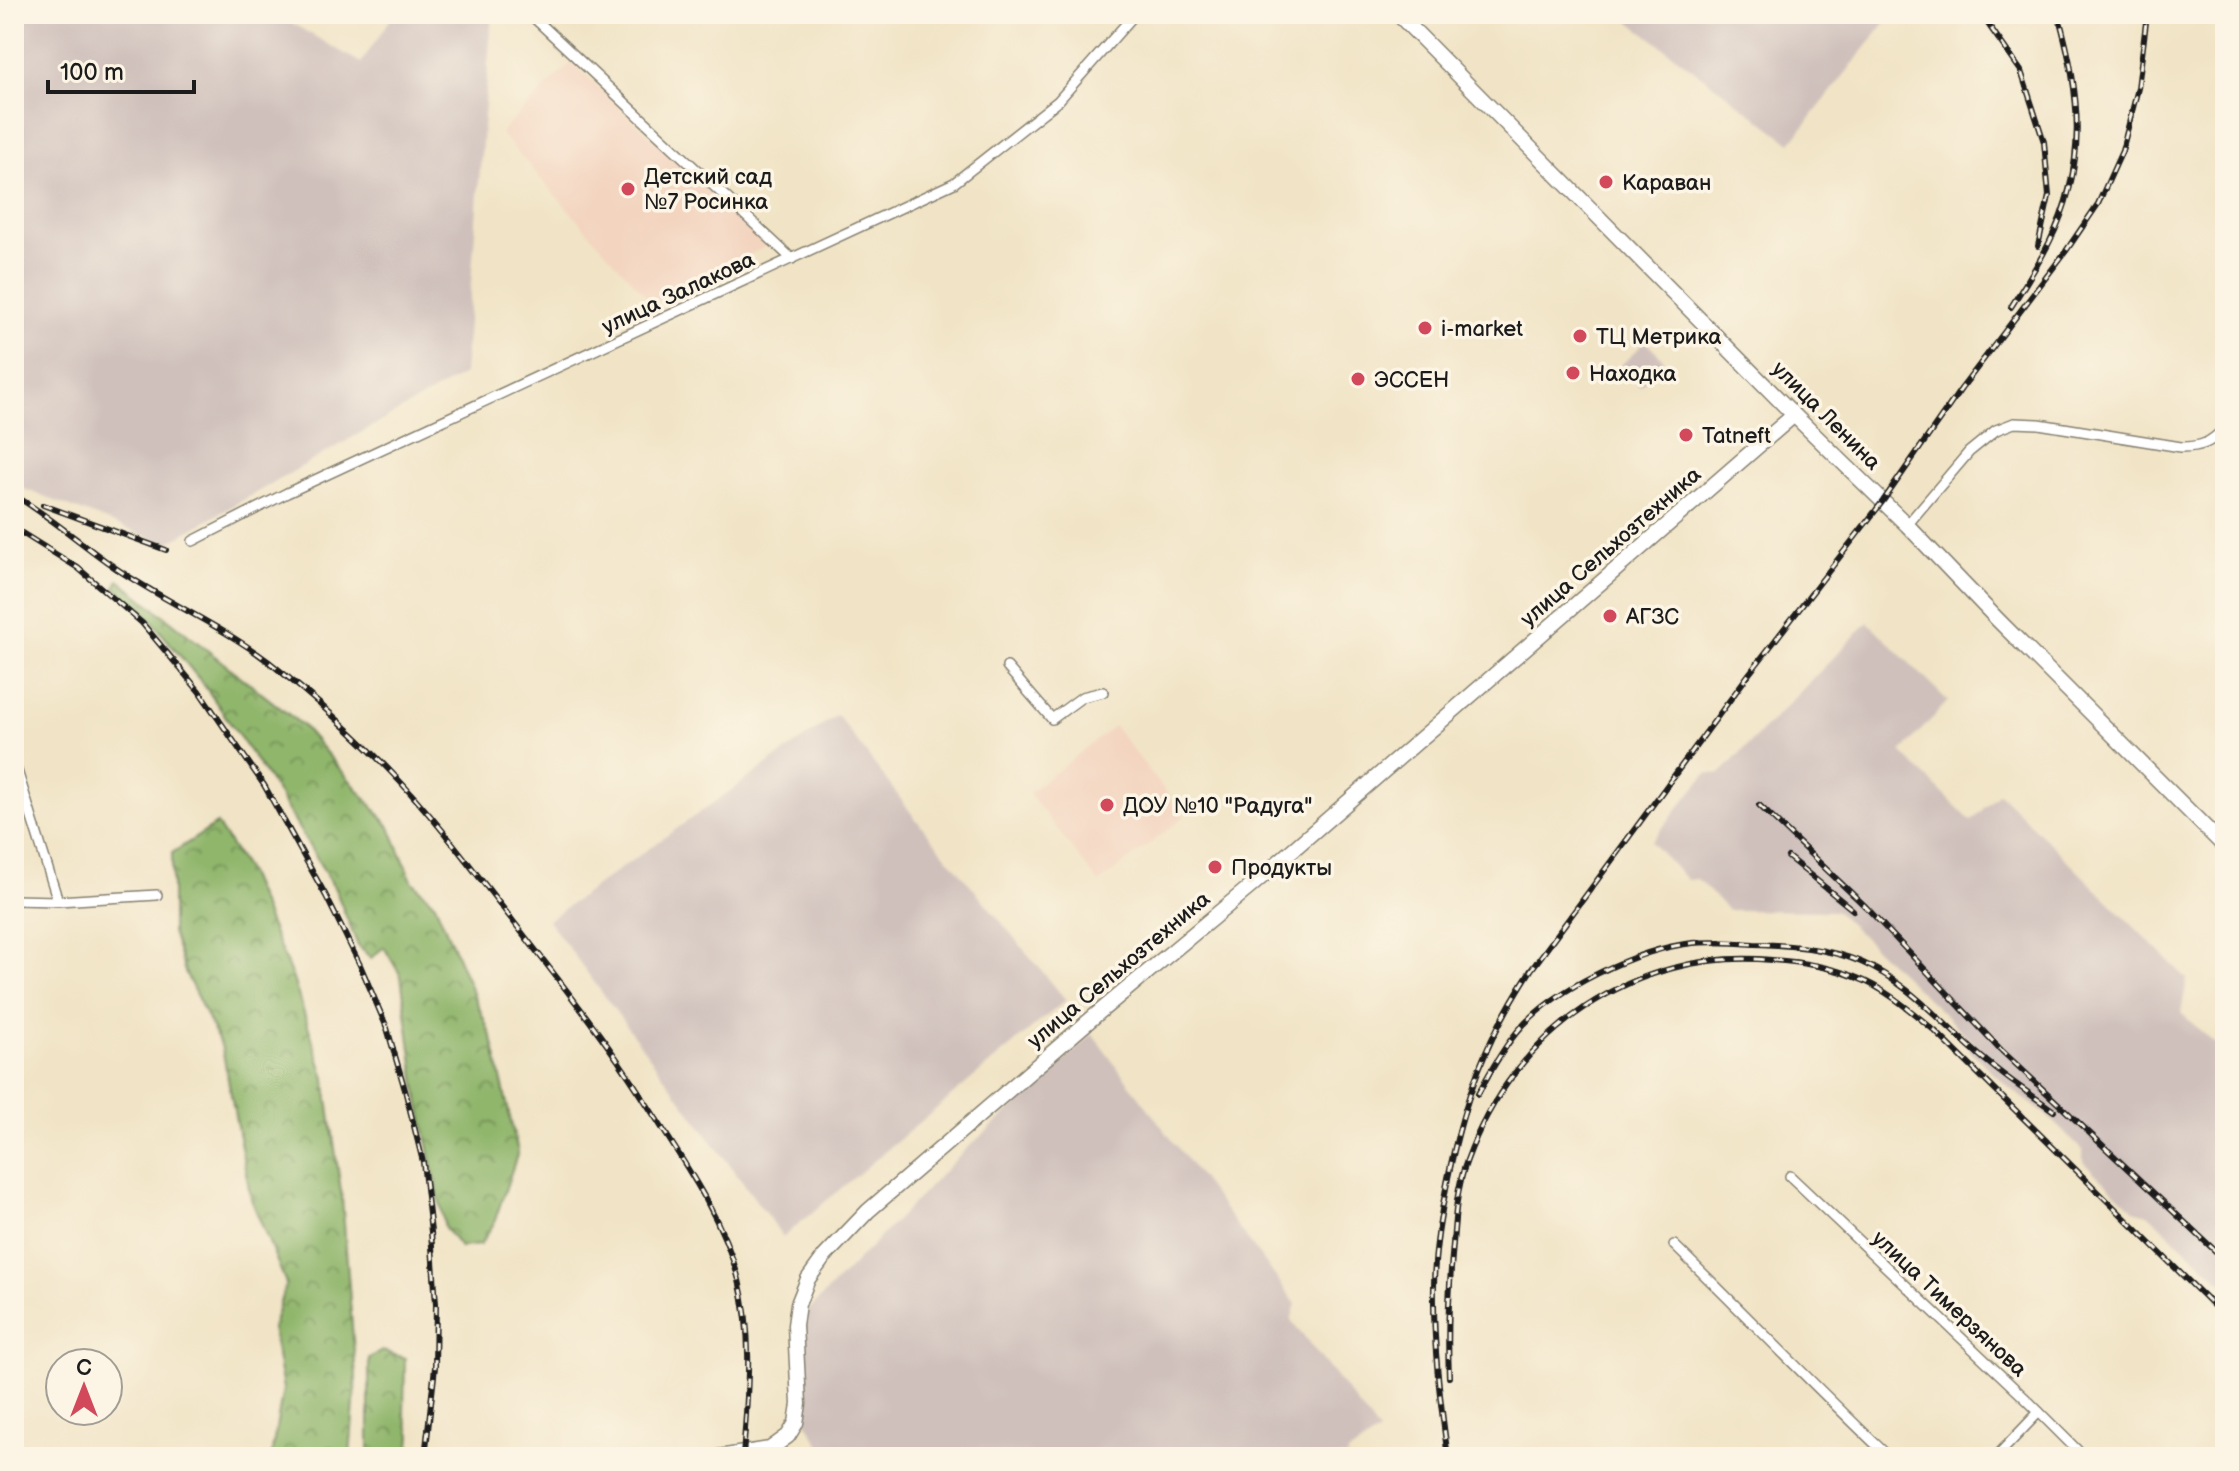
<svg xmlns="http://www.w3.org/2000/svg" width="2239" height="1471" viewBox="0 0 2239 1471" font-family="'Balsamiq Sans',sans-serif">
<style>
.built{fill:#f3d4bf}
.industrial{fill:#cfc0bb}
.forest{fill:url(#forest-crowns);stroke:#566944;stroke-width:2}
.lines{fill:none;stroke-linecap:round;stroke-linejoin:round}
.street-casing{stroke:#868071;stroke-width:12}
.secondary-casing{stroke:#868071;stroke-width:17}
.primary-casing{stroke:#868071;stroke-width:17}
.street{stroke:#fff;stroke-width:9}
.secondary{stroke:#fff;stroke-width:14}
.primary{stroke:#fff;stroke-width:14}
.rail-casing{stroke:#1c1c1c;stroke-width:6}
.rail{stroke:#fcf5e5;stroke-width:3;stroke-dasharray:9;stroke-linecap:butt}
.poi-dot{fill:#d1495b;stroke:#fcf5e5;stroke-width:3}
.labels{text-anchor:middle;stroke-width:7;stroke-linejoin:round;paint-order:stroke}
.poi-label{font-size:22px;fill:#1c1c1c;stroke:#fcf5e5;text-anchor:start}
.street-label{font-size:22px;fill:#1c1c1c;stroke:#fcf5e5}
</style>
<defs>
<pattern id="forest-crowns" width="20" height="18" patternUnits="userSpaceOnUse" patternTransform="scale(2)"><rect width="20" height="18" fill="#90b66c"/><path d="M2 6a3 3 0 1 1 6 0M12 15a3 3 0 1 1 6 0" fill="none" stroke="#759358"/></pattern>
</defs>
<rect width="100%" height="100%" fill="#fcf5e5"/>
<filter id="ink" filterUnits="userSpaceOnUse"><feTurbulence type="fractalNoise" baseFrequency=".0125" numOctaves="2"/><feDisplacementMap in="SourceGraphic" scale="16" xChannelSelector="R" yChannelSelector="G"/><feConvolveMatrix kernelMatrix="1 2 1 2 8 2 1 2 1" color-interpolation-filters="sRGB"/></filter>
<filter id="wash" filterUnits="userSpaceOnUse"><feTurbulence type="fractalNoise" baseFrequency=".006" numOctaves="4" result="noise"/><feDisplacementMap in="SourceGraphic" scale="32" xChannelSelector="R" yChannelSelector="G"/><feGaussianBlur stdDeviation="1.8" result="paint"/><feColorMatrix in="noise" values="0 0 0 0 0 0 0 0 0 0 0 0 0 0 0 0 0 1.4 0 .05"/><feComposite in="paint" operator="in"/></filter>
<g filter="url(#wash)">
<rect width="100%" height="100%" fill="#f1e4c6"/>
<g class="built">
<path d="M572 62 767 246 652 303 500 133Z"/>
<path d="M1114 726 1185 816 1099 883 1029 793Z"/>
</g>
<g class="industrial">
<path d="M14 14H276L361 63 394 14H492L464 374 166 544 14 485Z"/>
<path d="M1629 14H1892L1791 143 1626 19Z"/>
<path d="M1646 341 1664 360 1640 386 1620 366Z"/>
<path d="M1868 622 1948 701 1901 752 1971 821 1999 793 2187 979 2181 1013 2225 1053V1285L2148 1214 2134 1210 2083 1162V1151L2045 1114 2007 1086 1968 1049 1974 1043 1836 911 1728 910 1697 879 1687 880 1651 842 1707 773 1720 774Z"/>
<path d="M837 715 915 818 1066 1000 783 1237 548 920Z"/>
<path d="M1092 1034 1296 1304 1291 1320 1379 1432 1347 1454 1348 1457H827L807 1423 802 1317 963 1152 1047 1078Z"/>
</g>
<g class="forest">
<path d="M119 580 303 726 390 827 412 881 435 904 492 1038 518 1152 494 1223 480 1245 460 1247 445 1228 416 1086 401 976 384 947 371 958 358 946 335 889 272 784 204 685 146 614 115 587Z"/>
<path d="M217 824 247 871 292 976 325 1078 342 1198 356 1377 350 1457H271L283 1389 272 1328 286 1283 251 1199 222 1048 185 972 172 932V853Z"/>
<path d="M382 1351 405 1358 404 1413 411 1435 409 1457H369V1358Z"/>
</g>
</g>
<g filter="url(#ink)">
<g class="lines">
<g class="street-casing">
<g id="street">
<path d="M530 14 792 259"/>
<path d="M1907 525 1969 452 1996 430 2014 423 2039 424 2181 447C2202 447 2210 443 2225 428"/>
<path d="M193 541 287 493 954 183 1058 101 1135 14"/>
<path d="M1007 667 1052 719 1082 697 1103 692"/>
<path d="M14 761 58 901"/>
<path d="M14 900 58 901 157 895"/>
<path d="M1790 1176 2029 1402 2084 1457"/>
<path d="M1674 1245C1746 1315 1816 1388 1889 1457"/>
<path d="M1694 1456 1695 1457"/>
<path d="M1996 1457 2039 1412"/>
</g>
</g>
<g class="secondary-casing">
<path id="secondary" d="M719 1457 770 1449 788 1436 796 1423 799 1404 795 1325 798 1304 808 1279 824 1257 868 1211 1097 1014 1251 886 1794 415"/>
</g>
<g class="primary-casing">
<path id="primary" d="M1398 14 1794 415 1907 525 1998 620 2225 847"/>
</g>
<use href="#street" class="street"/>
<use href="#secondary" class="secondary"/>
<use href="#primary" class="primary"/>
<g class="rail-casing">
<g id="rail">
<path d="M1981 14 2021 71 2044 142 2049 196 2038 246"/>
<path d="M2011 307C2024 286 2038 265 2049 243 2088 166 2081 94 2058 14"/>
<path d="M14 495C51 517 82 545 117 569 166 602 222 626 269 662 312 696 354 733 392 773 436 819 474 871 513 921 557 978 602 1034 641 1095 678 1154 721 1212 739 1280 754 1339 747 1397 743 1457"/>
<path d="M43 505 166 550"/>
<path d="M14 528 78 568 142 623 199 691 264 785 326 896 360 965 387 1028 405 1090 423 1162 431 1232 436 1304 435 1367 425 1457"/>
<path d="M1759 805 1866 907 2002 1051 2225 1260"/>
<path d="M1788 857 1853 910"/>
<path d="M1478 1094C1489 1074 1501 1051 1517 1032 1553 989 1637 949 1693 943 1713 941 1734 943 1754 944 1791 945 1827 948 1861 962 1912 984 1947 1030 1990 1064 2010 1081 2032 1095 2054 1111"/>
<path d="M1449 1377C1447 1333 1449 1288 1453 1244 1455 1216 1457 1186 1467 1160 1514 1031 1634 948 1772 960 1801 962 1828 966 1855 977 1885 988 1911 1011 1935 1031L2225 1317"/>
<path d="M1448 1457C1440 1400 1433 1344 1434 1287 1434 1250 1441 1214 1448 1178 1465 1096 1485 1041 1531 970L1749 674 1883 501 1961 389 2066 251 2098 204 2122 151 2138 88 2147 14"/>
</g>
</g>
<use href="#rail" class="rail"/>
</g>
</g>
<g class="poi-dot">
<circle cx="1606" cy="182" r="8"/>
<circle cx="628" cy="189" r="8"/>
<circle cx="1425" cy="328" r="8"/>
<circle cx="1580" cy="336" r="8"/>
<circle cx="1573" cy="373" r="8"/>
<circle cx="1358" cy="379" r="8"/>
<circle cx="1686" cy="435" r="8"/>
<circle cx="1610" cy="616" r="8"/>
<circle cx="1107" cy="805" r="8"/>
<circle cx="1215" cy="867" r="8"/>
</g>
<g class="labels">
<g class="poi-label">
<text x="644" y="184">Детский сад<tspan x="644" dy="25">№7 Росинка</tspan></text>
<text x="1622" y="190">Караван</text>
<text x="1441" y="336">i-market</text>
<text x="1596" y="344">ТЦ Метрика</text>
<text x="1589" y="381">Находка</text>
<text x="1374" y="387">ЭССЕН</text>
<text x="1702" y="443">Tatneft</text>
<text x="1626" y="624">АГЗС</text>
<text x="1123" y="813">ДОУ №10 "Радуга"</text>
<text x="1231" y="875">Продукты</text>
</g>
<g class="street-label">
<text transform="translate(678 292) rotate(-25)" y="8">улица Залакова</text>
<text transform="translate(1827 415) rotate(45)" y="8">улица Ленина</text>
<text transform="translate(1610 546) rotate(-41)" y="8">улица Сельхозтехника</text>
<text transform="translate(1118 969) rotate(-40)" y="8">улица Сельхозтехника</text>
<text transform="translate(1950 1303) rotate(43)" y="8">улица Тимерзянова</text>
</g>
</g>
<rect width="2239" height="1471" fill="none" stroke="#fcf5e5" stroke-width="48"/>
<g transform="translate(84 1387)"><circle r="38" fill="#fcf5e5" stroke="#a29e95" stroke-width="2"/>
<path d="M0-6L14 30L0 20L-14 30Z" fill="#d1495b"/>
<text y="-12" font-size="22" font-weight="bold" text-anchor="middle" fill="#1c1c1c">С</text>
</g>
<path d="M48 80v12h146v-12" fill="none" stroke="#1c1c1c" stroke-width="4"/>
<text x="60" y="80" font-size="24" fill="#1c1c1c" stroke="#fcf5e5" stroke-width="6" paint-order="stroke">100 m</text>
</svg>
